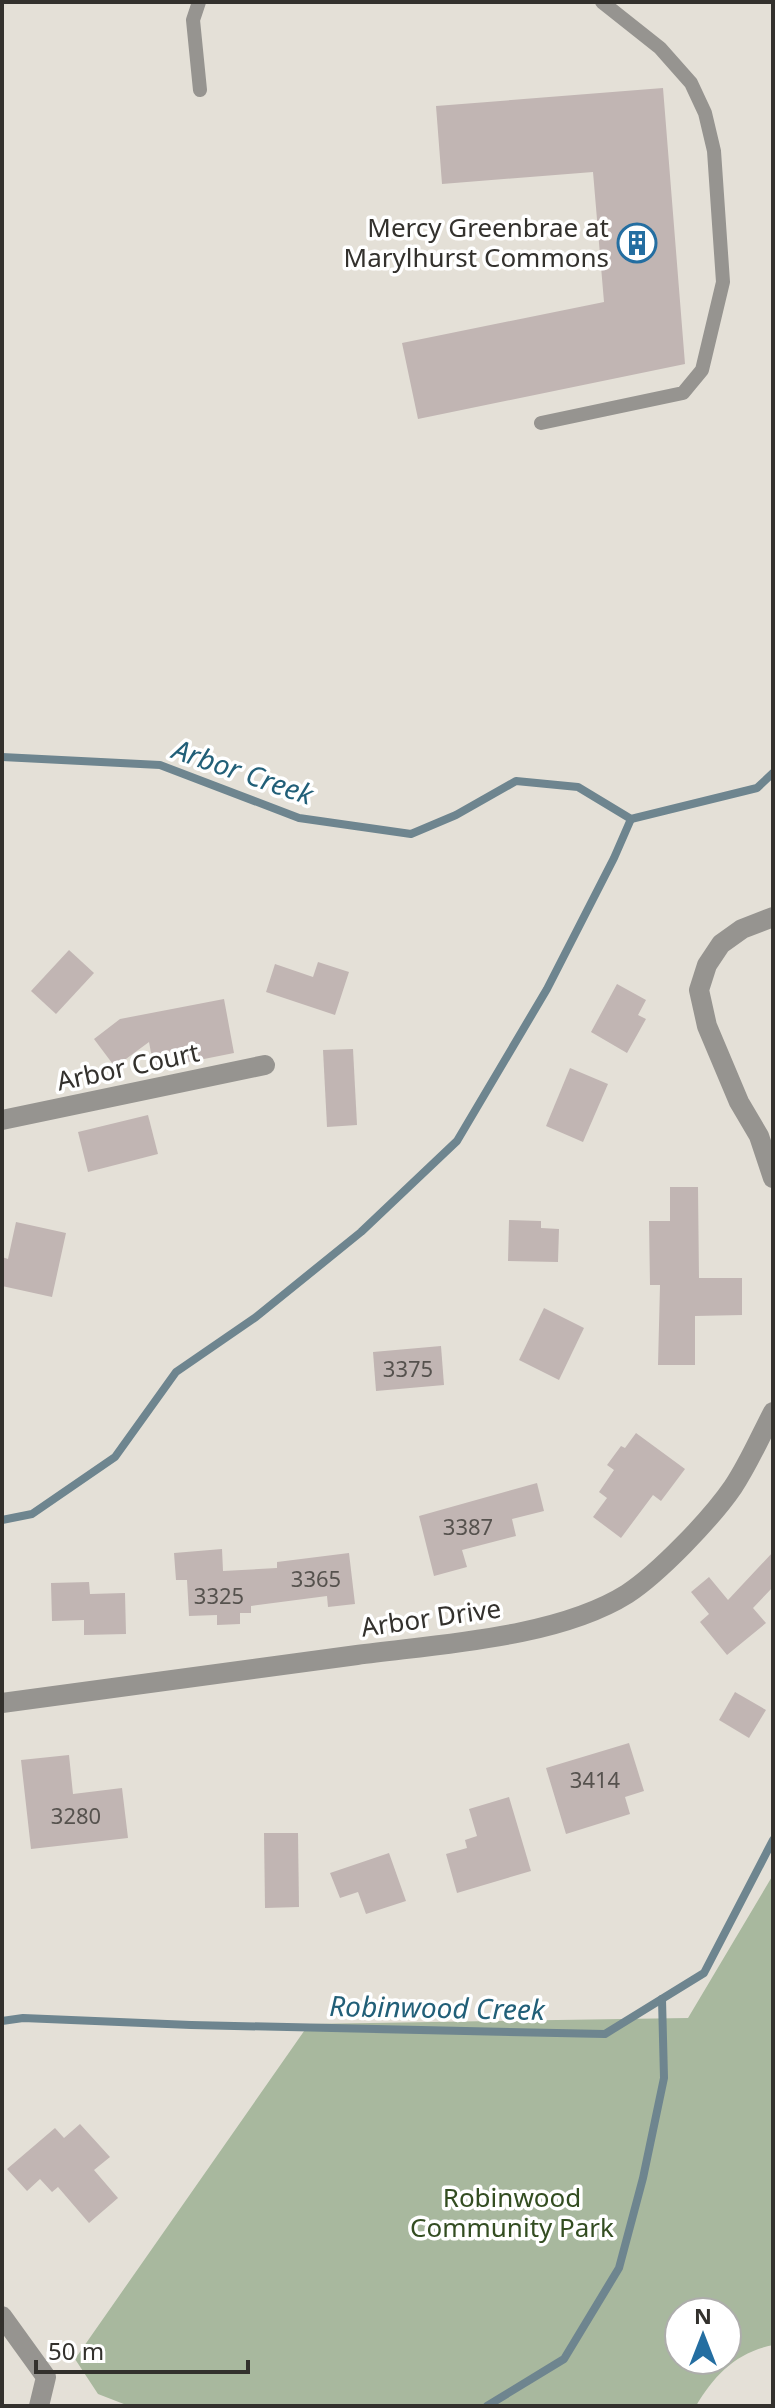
<svg xmlns="http://www.w3.org/2000/svg" width="775" height="2408" viewBox="0 0 775 2408" font-family="'Noto Sans',sans-serif">
<style>
.green{fill:#a8b89e;fill-rule:evenodd}
.lines{fill:none;stroke-linecap:round;stroke-linejoin:round}
.stream{stroke:#6e858f;stroke-width:8}
.building{fill:#c1b5b3}
.service{stroke:#969490;stroke-width:14}
.minor{stroke:#969490;stroke-width:20}
.labels{text-anchor:middle;stroke-width:7;stroke-linejoin:round;paint-order:stroke}
.number-label{font-size:22px;fill:#56524e}
.poi-label{font-size:26px;fill:#33312d;stroke:#fff;text-anchor:end}
.street-label{font-size:26px;fill:#33312d;stroke:#fff}
.park-label{font-size:26px;fill:#334d21;stroke:#fff}
.water-label{font-size:28px;font-style:italic;fill:#215f78;stroke:#fff}
</style>
<rect width="100%" height="100%" fill="#e4e0d7"/>
<path class="green" d="M773 1875V2345C737 2352 714 2375 696 2406H129L98 2394 75 2359 309 2024 688 2018ZM679 2312H727V2360H679Z"/>
<g class="lines">
<g class="stream">
<path d="M2 757 160 765 299 818 411 834 456 815 516 781 578 787 631 819 757 788 773 773"/>
<path d="M2 1520 32 1514 115 1457 176 1372 256 1317 361 1232 457 1141 547 989 614 858 631 819"/>
<path d="M2 2021 23 2018 191 2025 605 2034 704 1973 773 1840"/>
<path d="M487 2406 564 2359 619 2268 643 2178 664 2078 662 1999"/>
</g>
</g>
<g class="building">
<path d="M663 88 685 364 418 419 402 343 604 302 593 172 442 184 436 106Z"/>
<path d="M69 950 94 973 56 1014 31 991Z"/>
<path d="M318 962 349 972 335 1015 266 992 275 964 313 977Z"/>
<path d="M617 984 646 1000 638 1015 646 1019 627 1053 591 1032Z"/>
<path d="M224 999 234 1053 154 1069 149 1042 115 1067 94 1039 120 1019Z"/>
<path d="M353 1049 357 1125 327 1127 323 1050Z"/>
<path d="M570 1068 608 1084 583 1142 546 1126Z"/>
<path d="M148 1115 158 1154 88 1172 78 1132Z"/>
<path d="M670 1187H698L699 1278H742V1315L695 1316V1365H658L660 1285H650L649 1221H670Z"/>
<path d="M509 1220 541 1221V1228L559 1229 558 1262 508 1261Z"/>
<path d="M16 1222 66 1233 52 1297 2 1286V1257L8 1259Z"/>
<path d="M544 1308 584 1328 559 1380 519 1360Z"/>
<path d="M441 1346 444 1385 376 1391 373 1352Z"/>
<path d="M636 1433 685 1469 661 1501 653 1495 621 1538 593 1517 607 1498 599 1492 614 1470 607 1465 621 1446 625 1448Z"/>
<path d="M537 1483 544 1511 512 1519 516 1536 462 1550 467 1567 434 1576 419 1516Z"/>
<path d="M222 1549 223 1571 277 1568V1562L349 1553 355 1604 328 1607 327 1596 251 1606V1613H240V1624L217 1625V1615L189 1616 187 1580H176L174 1553Z"/>
<path d="M773 1552V1587L753 1608 766 1623 727 1655 700 1622 709 1614 691 1592 709 1577 728 1600Z"/>
<path d="M89 1582 90 1594 125 1593 126 1634 84 1635V1620L52 1621 51 1583Z"/>
<path d="M735 1692 766 1710 749 1738 719 1720Z"/>
<path d="M629 1743 644 1791 625 1797 630 1814 566 1834 546 1768Z"/>
<path d="M69 1755 73 1794 122 1788 128 1838 31 1849 21 1760Z"/>
<path d="M509 1797 531 1871 457 1893 446 1854 467 1848 465 1840 477 1836 469 1809Z"/>
<path d="M264 1833H298L299 1907 265 1908Z"/>
<path d="M389 1853 406 1901 366 1914 358 1892 340 1898 330 1873Z"/>
<path d="M80 2124 110 2157 94 2170 118 2198 89 2223 58 2187 52 2192 40 2179 27 2191 7 2169 55 2128 64 2138Z"/>
</g>
<g class="lines">
<g class="service">
<path d="M199 2 193 20 200 90"/>
<path d="M541 423 683 393 702 370 723 282 714 151 705 113 691 83 660 48 602 2"/>
</g>
<g class="minor">
<path d="M773 917 742 929 721 944 707 965 699 990 707 1026 739 1102 759 1136 773 1178"/>
<path d="M2 1120 265 1065"/>
<path d="M2 1703C120 1687 238 1671 357 1655 438 1644 557 1638 627 1594 659 1573 711 1519 733 1487 749 1463 760 1437 773 1412"/>
<path d="M2 2316 46 2377 39 2406"/>
</g>
</g>
<defs>
<g id="building-ring" transform="scale(2)"><circle r="9.5" fill="#fff" stroke="#246ea1" stroke-width="1.5"/><path d="M-4-6H4V6H1V3H-1V6H-4ZM-2.5-4.3h1.7v1.8h-1.7ZM.8-4.3h1.7v1.8H.8ZM-2.5-1h1.7V.8h-1.7ZM.8-1h1.7V.8H.8Z" fill="#246ea1"/></g>
</defs>
<g fill-rule="evenodd">
<use href="#building-ring" x="637" y="243"/>
</g>
<g class="labels">
<g class="number-label">
<text x="408" y="1377">3375</text>
<text x="468" y="1535">3387</text>
<text x="316" y="1587">3365</text>
<text x="219" y="1604">3325</text>
<text x="595" y="1788">3414</text>
<text x="76" y="1824">3280</text>
</g>
<g class="poi-label">
<text x="609" y="237">Mercy Greenbrae at<tspan x="609" dy="30">Marylhurst Commons</tspan></text>
</g>
<g class="street-label">
<text transform="translate(128 1067) rotate(-12)" y="9">Arbor Court</text>
<text transform="translate(431 1618) rotate(-8)" y="9">Arbor Drive</text>
</g>
<g class="park-label">
<text x="512" y="2207">Robinwood<tspan x="512" dy="30">Community Park</tspan></text>
</g>
<g class="water-label">
<text transform="translate(243 772) rotate(19)" y="10">Arbor Creek</text>
<text transform="translate(437 2008) rotate(1)" y="10">Robinwood Creek</text>
</g>
</g>
<rect width="775" height="2408" fill="none" stroke="#33312d" stroke-width="8"/>
<g transform="translate(703 2336)"><circle r="38" fill="#ffffff" stroke="#adadab" stroke-width="2"/>
<path d="M0-6L14 30L0 20L-14 30Z" fill="#246ea1"/>
<text y="-12" font-size="22" font-weight="bold" text-anchor="middle" fill="#33312d">N</text>
</g>
<path d="M36 2360v12h212v-12" fill="none" stroke="#33312d" stroke-width="4"/>
<text x="48" y="2360" font-size="24" fill="#33312d" stroke="#ffffff" stroke-width="6" paint-order="stroke">50 m</text>
</svg>
